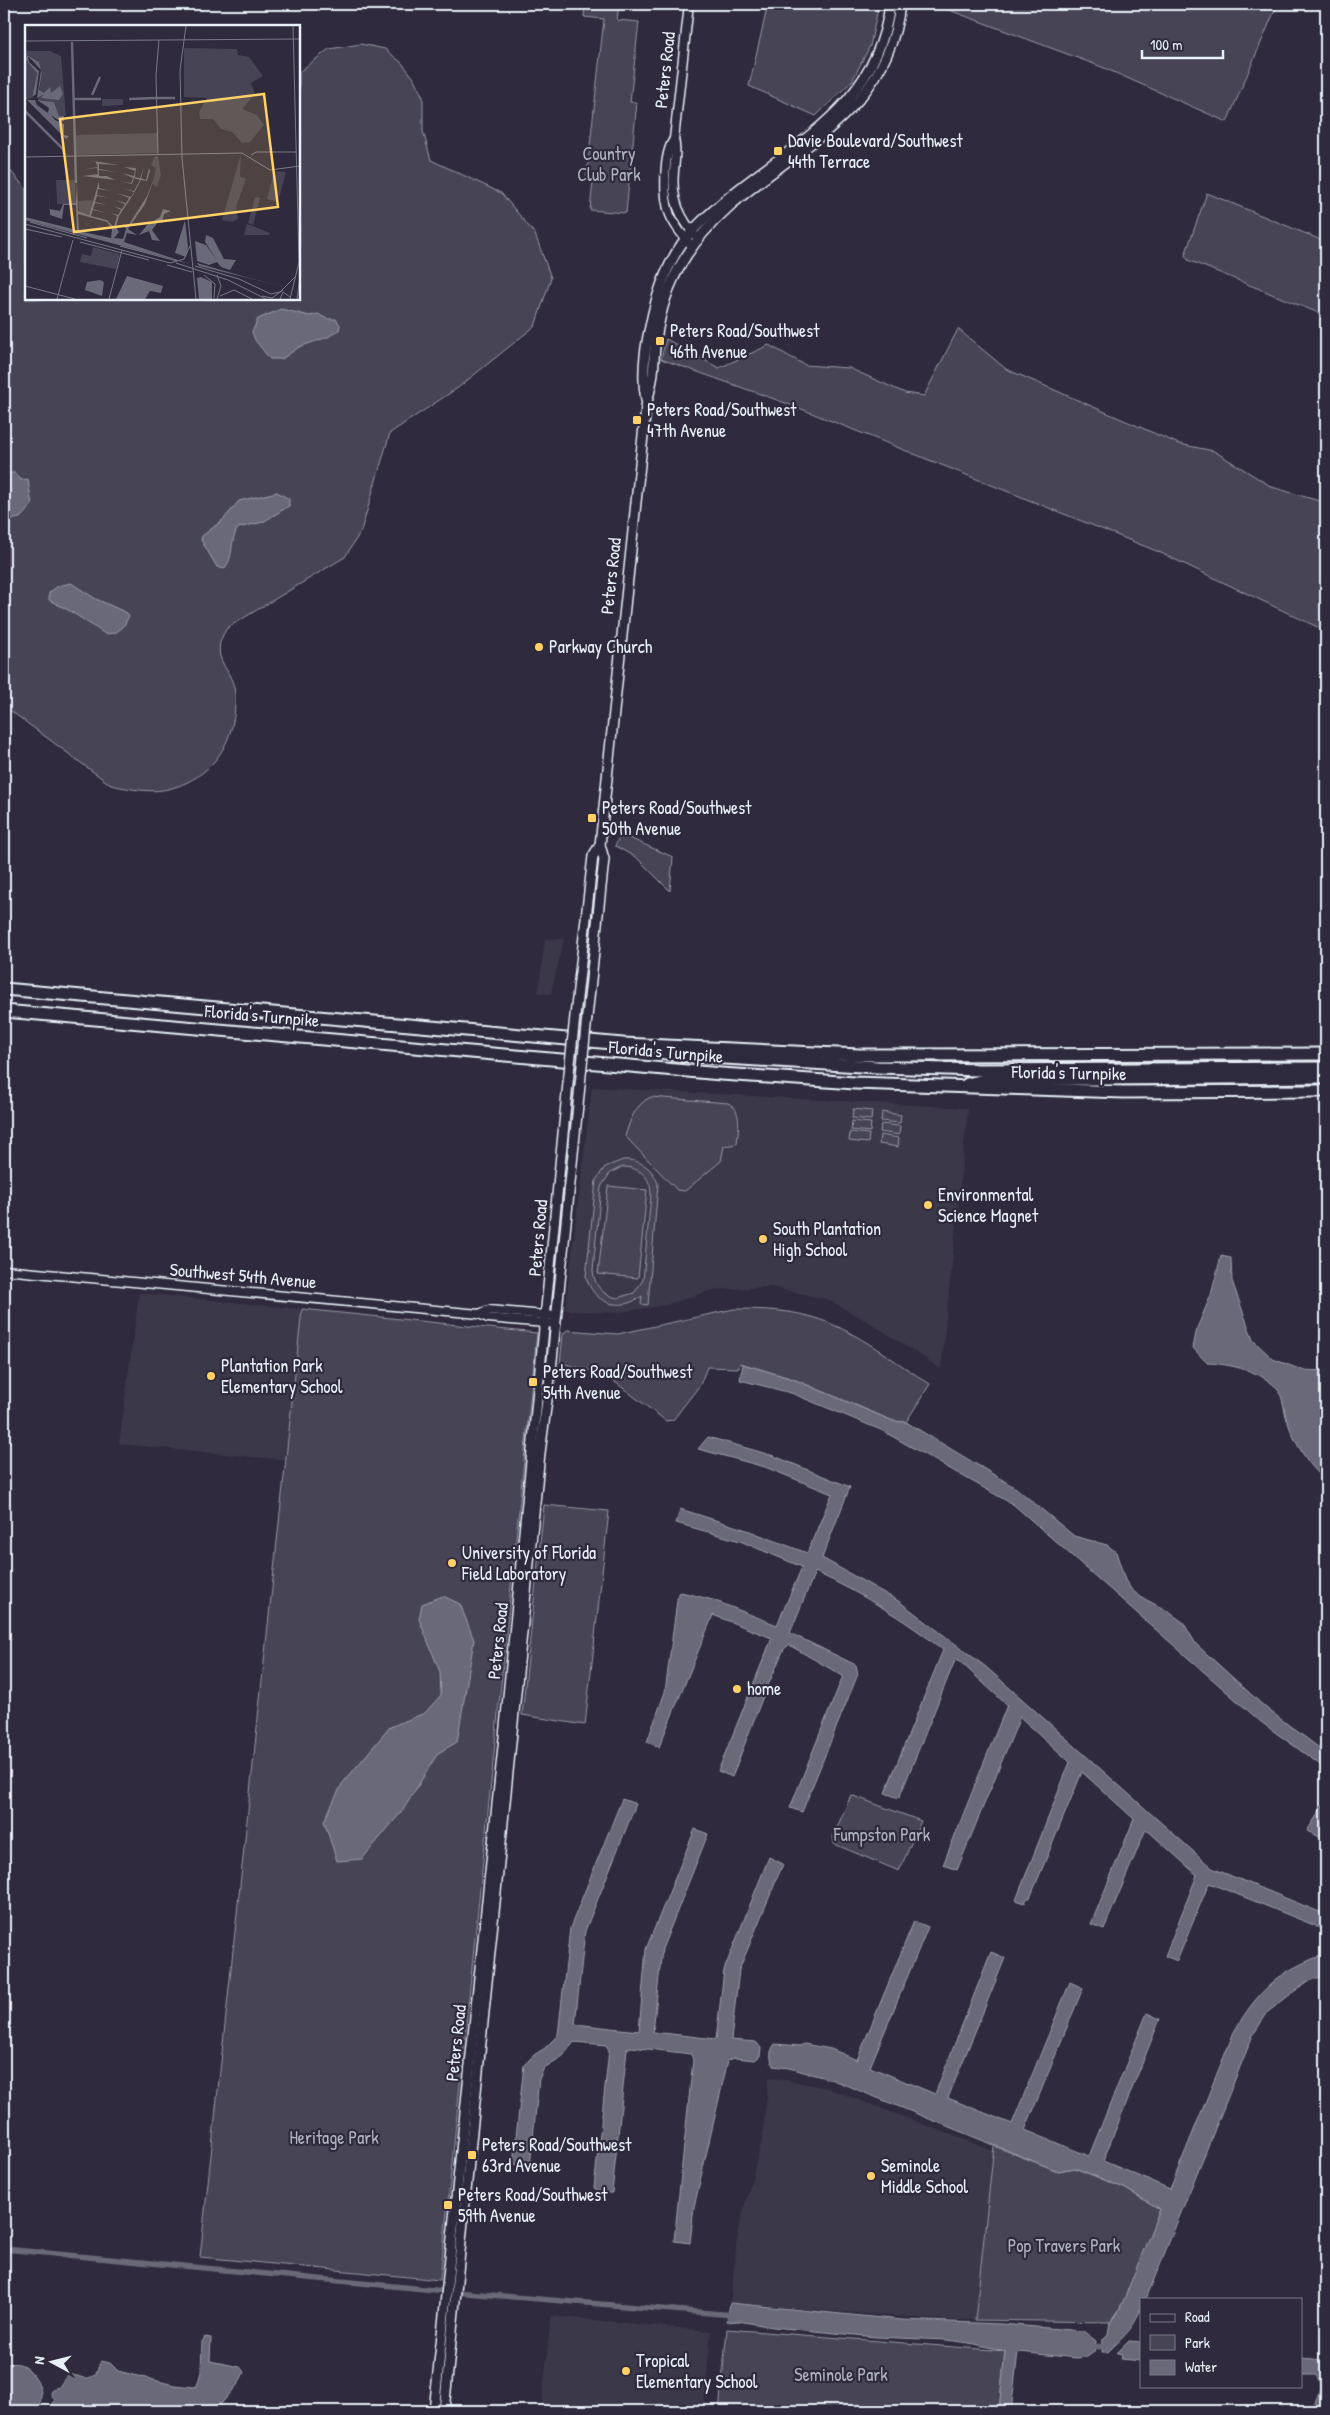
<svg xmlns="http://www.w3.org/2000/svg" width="1330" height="2415" viewBox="0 0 1330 2415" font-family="'Patrick Hand',sans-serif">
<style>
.built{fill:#3b3749}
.green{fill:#464455;stroke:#979aa6;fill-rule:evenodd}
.water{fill:#696978;stroke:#9c9fab}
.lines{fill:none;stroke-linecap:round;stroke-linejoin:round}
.canal{stroke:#696978;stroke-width:5.5}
.tertiary-casing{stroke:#e8f1f8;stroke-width:11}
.secondary-casing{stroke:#e8f1f8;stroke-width:12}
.motorway-casing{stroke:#e8f1f8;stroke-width:15}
.tertiary{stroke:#2f2a3d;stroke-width:8}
.secondary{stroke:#2f2a3d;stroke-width:9}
.motorway{stroke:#2f2a3d;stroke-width:11}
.secondary-bridge-casing{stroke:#e8f1f8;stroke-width:12;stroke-linecap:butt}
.secondary-bridge{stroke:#2f2a3d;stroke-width:9}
.poi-dot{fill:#ffd166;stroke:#2f2a3d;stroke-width:2}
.labels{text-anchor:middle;stroke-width:4.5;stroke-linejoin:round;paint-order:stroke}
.street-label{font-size:18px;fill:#e8f1f8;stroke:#2f2a3d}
.poi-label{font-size:18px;fill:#e8f1f8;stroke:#2f2a3d;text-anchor:start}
.park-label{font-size:18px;fill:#afb4bf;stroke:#2f2a3d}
.inset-river{fill:none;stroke:#696978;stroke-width:2.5}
.inset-road{fill:none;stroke:#797a88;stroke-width:1}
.view{fill:#ffd166;fill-opacity:0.15;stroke:#ffd166;stroke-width:2.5}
.inset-edge{fill:none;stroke:#e8f1f8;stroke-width:2.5}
</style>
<rect width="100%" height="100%" fill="#2f2a3d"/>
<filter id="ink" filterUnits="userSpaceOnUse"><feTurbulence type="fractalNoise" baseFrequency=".02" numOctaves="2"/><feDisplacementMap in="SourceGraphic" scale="10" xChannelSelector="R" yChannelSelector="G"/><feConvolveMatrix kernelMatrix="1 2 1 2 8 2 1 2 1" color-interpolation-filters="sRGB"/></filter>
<g filter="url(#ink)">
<g class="built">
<path d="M545 939H564L551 994 538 993Z"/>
<path d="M592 1087 968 1108 941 1369 867 1321 826 1299 771 1287 712 1290 666 1305 616 1313 565 1310Z"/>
<path d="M139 1293 302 1309 286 1460 119 1444Z"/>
<path d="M769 2077 828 2088 994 2151 975 2320H943L730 2303 738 2231 762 2139Z"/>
<path d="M551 2316 711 2331 704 2411H541Z"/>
</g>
<g class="green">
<path d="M585 4H619L617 20 639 22 630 102H637L626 213 590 210 593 181H586L604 19 584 17Z"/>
<path d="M768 4H879L870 46 852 81 816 116 749 86Z"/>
<path d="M933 4H1275V10L1227 122 1102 67Z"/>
<path d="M361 44 385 49 402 63 413 77 423 97V131L431 160 501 193 535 234 551 278 535 326 459 387 390 433 361 531 345 557 227 628C206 660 234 667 235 695 237 738 215 776 172 788 154 794 129 789 111 785L4 706V156L8 168 26 189V299H299V72L329 49Z"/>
<path d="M1207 193 1326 242V316L1188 260 1185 255Z"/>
<path d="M958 329 1006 369 1179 444 1214 451 1272 487 1326 503V631L1159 552 794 406 661 359 666 339 719 368 769 345 805 365 849 368 905 393 924 396Z"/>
<path d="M620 834 673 857 670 891 637 858 615 846Z"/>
<path d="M651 1097 728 1103C743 1110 738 1130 737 1144L724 1146 721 1161 685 1191 677 1190 625 1136C630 1121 635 1104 651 1097Z"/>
<path d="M853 1109 872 1111 871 1120 852 1118Z"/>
<path d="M882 1112 901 1115 900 1123 881 1121Z"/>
<path d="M852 1121 871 1123 870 1132 851 1130Z"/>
<path d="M881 1124 900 1126 899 1135 880 1132Z"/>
<path d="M850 1132 869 1134 868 1143 849 1141Z"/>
<path d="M880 1135 899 1138 898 1147 879 1144Z"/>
<path d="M623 1160C640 1159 653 1168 658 1184L648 1305 641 1304 642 1296C620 1313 592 1303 586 1276L596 1180 605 1167ZM622 1167C640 1167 651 1177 651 1195L643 1280 634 1293 617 1298C602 1295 594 1285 593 1270L601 1187 610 1173Z"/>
<path d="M608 1186 647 1190 638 1278 598 1274Z"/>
<path d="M302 1309 537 1333 440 2280 200 2257Z"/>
<path d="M734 1309C764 1309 793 1310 821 1320 857 1332 898 1364 930 1384L906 1422 893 1421 793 1379 740 1363 739 1368 707 1367 700 1385 673 1420 666 1421 615 1382 597 1372 560 1363 563 1334 567 1330 618 1334Z"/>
<path d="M544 1505 609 1511 585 1725 522 1715Z"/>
<path d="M851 1795 921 1821 899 1871 834 1844 833 1837Z"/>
<path d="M994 2146 1058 2171 1075 2168 1124 2188 1160 2209C1149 2236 1129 2303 1110 2322L975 2320Z"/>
<path d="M727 2329 1005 2351 999 2411H719Z"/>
</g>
<g class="water">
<path d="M281 309 310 316 318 314 327 319H336L340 325 339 330 328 337 299 347 282 359H270L255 340 252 332 258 319Z"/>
<path d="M9 473H15L21 480 28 479 32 505 20 518 4 521V478Z"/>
<path d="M277 492 289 499V506L263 522 238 528C229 541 235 557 224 569L217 567 201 540 202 536 224 519 239 501Z"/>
<path d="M71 583 96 599 127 613 129 616 123 627 115 633 105 634 70 611 49 600V593L58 586Z"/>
<path d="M1221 1256 1231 1258 1232 1281 1253 1340 1273 1359 1302 1370 1326 1371V1480C1308 1466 1294 1442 1287 1420 1284 1411 1283 1397 1278 1390 1264 1371 1229 1364 1207 1363L1193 1348 1197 1328 1211 1295Z"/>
<path d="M743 1364 793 1379 893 1421 906 1422 1016 1488 1074 1536 1107 1545 1116 1552 1125 1580 1131 1589 1139 1596 1166 1610 1183 1622 1196 1644 1266 1708 1326 1753V1769L1261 1722 1014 1505 881 1430 791 1393 740 1380Z"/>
<path d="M708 1437 774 1456 850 1487 822 1558 900 1602 986 1667 1212 1868 1317 1911 1326 1913V1930L1209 1883 1177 1961 1165 1956 1197 1875 1146 1829 1104 1929 1091 1924 1134 1819 1082 1772 1030 1898H1027L1025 1903 1016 1900 1070 1762 1020 1717 957 1870 943 1865 1007 1705 956 1658 899 1798 885 1793 943 1650C905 1619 860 1593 815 1572L790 1633 856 1665 858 1674 802 1812 790 1808 843 1676 789 1645 784 1649 762 1699 732 1777 718 1771 772 1638 713 1615 659 1747 647 1742 665 1692 678 1593 681 1592 713 1600 777 1625 802 1567 740 1541 676 1523 680 1509 747 1530 807 1553 832 1494 765 1467 698 1449Z"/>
<path d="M443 1596 460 1604 474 1640 457 1742 438 1753 403 1810 362 1859 337 1861 324 1821 342 1784 390 1727 425 1713 441 1695 440 1672 419 1619 422 1604Z"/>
<path d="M622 1799 636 1804 585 1931 575 2024 639 2031 646 1949 695 1829 708 1834 662 1949 653 2032 716 2039 724 1970 769 1857 783 1864 739 1970 731 2040 756 2042 761 2048 760 2056 755 2060 735 2058 728 2060 694 2207 690 2243 674 2241 693 2060 691 2054 631 2047 627 2049 612 2193H602L594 2188 609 2050 606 2045 574 2042 563 2056 544 2068 539 2079 530 2166 513 2164 524 2065 534 2055 545 2048 558 2035 570 1928Z"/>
<path d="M1326 1801V1829L1322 1838 1307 1831Z"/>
<path d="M914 1921 928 1927 870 2067 935 2094 991 1952 1005 1958 948 2098 1012 2124 1070 1982 1083 1988 1025 2130 1089 2156 1147 2013 1160 2019 1103 2161 1170 2189 1234 2032C1257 1991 1281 1969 1326 1954V1975L1306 1982 1268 2012 1253 2035 1146 2299H1141C1141 2323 1124 2336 1108 2352H1102L1103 2339 1108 2334 1110 2322 1116 2316 1125 2297 1160 2209 1124 2188 1075 2168 1058 2171 833 2080 789 2068 773 2066C770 2057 769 2052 775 2044L800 2046 804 2044 831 2049 857 2060Z"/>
<path d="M730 2303 902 2320 1001 2324 1083 2331 1096 2341 1094 2352 1087 2357 1077 2358 1018 2352 1011 2411H999L1005 2351 975 2344 947 2340 876 2337 773 2327 738 2321 727 2322Z"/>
<path d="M205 2337 211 2338 210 2361 240 2367 244 2372 239 2383 215 2411H50L55 2400 51 2395 52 2389 59 2387 67 2375C77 2373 88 2384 96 2373 98 2369 99 2364 101 2361L110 2363 118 2371 174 2385 194 2387 197 2386 201 2372 202 2342Z"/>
<path d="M1129 2341 1141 2342V2361L1121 2359 1122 2354 1117 2353Z"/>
<path d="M1301 2358 1326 2360V2411H1311C1315 2401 1326 2384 1315 2375H1301Z"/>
<path d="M4 2364C10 2364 18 2362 24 2366 38 2375 48 2397 35 2411H4Z"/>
</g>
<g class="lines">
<g class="canal">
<path d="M4 2249 466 2293 734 2315"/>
<path d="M1089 2346 1105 2347 1107 2343"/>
</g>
<g class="tertiary-casing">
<g id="tertiary">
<path d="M689 4 674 139C677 150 675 160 674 171 671 200 680 218 698 239"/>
<path d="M674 139C663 154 663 197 670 215 675 227 684 237 693 247"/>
<path d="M4 1270 479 1314 488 1318 556 1324"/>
<path d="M479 1314 489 1310 556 1316"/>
</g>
</g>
<g class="secondary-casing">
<g id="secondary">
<path d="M646 400C641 375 645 347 651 322 657 293 666 266 683 242 700 220 722 202 744 185 811 134 879 96 890 4"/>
<path d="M575 1016 593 856 600 845"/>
<path d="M587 1017 604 859 600 845 646 407C647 399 650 393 651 385 655 370 653 355 656 340 660 312 668 285 683 261 743 160 886 139 900 4"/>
<path d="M434 2411 504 1737 568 1083"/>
<path d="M444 2411 540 1453 551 1370 580 1085"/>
</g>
</g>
<g class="motorway-casing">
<g id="motorway">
<path d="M4 989 623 1044 859 1055 1326 1054"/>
<path d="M4 1011 721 1074 855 1083 1123 1092 1326 1091"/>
<path d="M661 1052 675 1055 877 1067 980 1070 1326 1068"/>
<path d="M967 1084 984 1080 1326 1077"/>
</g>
</g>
<use href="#tertiary" class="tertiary"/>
<use href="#secondary" class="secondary"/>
<use href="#motorway" class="motorway"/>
<g class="secondary-bridge-casing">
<g id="secondary-bridge">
<path d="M568 1083 575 1016"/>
<path d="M580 1085 587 1017"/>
</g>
</g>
<use href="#secondary-bridge" class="secondary-bridge"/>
</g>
</g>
<g class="poi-dot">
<rect x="773" y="146" width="10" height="10" rx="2.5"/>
<rect x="655" y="336" width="10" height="10" rx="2.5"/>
<rect x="632" y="415" width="10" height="10" rx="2.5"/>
<circle cx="539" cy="647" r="5"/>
<rect x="587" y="813" width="10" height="10" rx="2.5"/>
<circle cx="928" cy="1205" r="5"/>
<circle cx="763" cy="1239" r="5"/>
<circle cx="211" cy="1376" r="5"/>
<rect x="528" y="1377" width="10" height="10" rx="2.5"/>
<circle cx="452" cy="1563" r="5"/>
<circle cx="737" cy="1689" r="5"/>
<rect x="467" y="2150" width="10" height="10" rx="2.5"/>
<circle cx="871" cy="2176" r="5"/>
<rect x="443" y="2200" width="10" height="10" rx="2.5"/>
<circle cx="626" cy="2371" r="5"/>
</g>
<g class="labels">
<g class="street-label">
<text transform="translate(665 70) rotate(-84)" y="6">Peters Road</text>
<text transform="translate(611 576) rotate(-84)" y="6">Peters Road</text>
<text transform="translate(262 1016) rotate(5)" y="6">Florida's Turnpike</text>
<text transform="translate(666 1052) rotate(5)" y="6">Florida's Turnpike</text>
<text transform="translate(1069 1073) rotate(1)" y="6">Florida's Turnpike</text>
<text transform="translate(538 1238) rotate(-85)" y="6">Peters Road</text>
<text transform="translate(243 1276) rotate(5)" y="6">Southwest 54th Avenue</text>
<text transform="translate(498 1641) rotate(-84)" y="6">Peters Road</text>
<text transform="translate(456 2043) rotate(-84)" y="6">Peters Road</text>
</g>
<g class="poi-label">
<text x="788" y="147">Davie Boulevard/Southwest<tspan x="788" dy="21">44th Terrace</tspan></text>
<text x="670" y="337">Peters Road/Southwest<tspan x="670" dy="21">46th Avenue</tspan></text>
<text x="647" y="416">Peters Road/Southwest<tspan x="647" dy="21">47th Avenue</tspan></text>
<text x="549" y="653">Parkway Church</text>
<text x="602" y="814">Peters Road/Southwest<tspan x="602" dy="21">50th Avenue</tspan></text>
<text x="938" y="1201">Environmental<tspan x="938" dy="21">Science Magnet</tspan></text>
<text x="773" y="1235">South Plantation<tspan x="773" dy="21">High School</tspan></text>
<text x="221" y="1372">Plantation Park<tspan x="221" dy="21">Elementary School</tspan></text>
<text x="543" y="1378">Peters Road/Southwest<tspan x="543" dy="21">54th Avenue</tspan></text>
<text x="462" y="1559">University of Florida<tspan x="462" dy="21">Field Laboratory</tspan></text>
<text x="747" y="1695">home</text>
<text x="482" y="2151">Peters Road/Southwest<tspan x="482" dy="21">63rd Avenue</tspan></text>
<text x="881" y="2172">Seminole<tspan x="881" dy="21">Middle School</tspan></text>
<text x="458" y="2201">Peters Road/Southwest<tspan x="458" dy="21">59th Avenue</tspan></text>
<text x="636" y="2367">Tropical<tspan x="636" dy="21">Elementary School</tspan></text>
</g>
<g class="park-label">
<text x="609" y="160">Country<tspan x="609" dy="21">Club Park</tspan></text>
<text x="882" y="1841">Fumpston Park</text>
<text x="334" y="2144">Heritage Park</text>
<text x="1064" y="2252">Pop Travers Park</text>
<text x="841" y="2381">Seminole Park</text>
</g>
</g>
<g transform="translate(25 25)">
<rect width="275" height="275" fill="#2f2a3d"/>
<path d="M159 23 212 24 213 30 224 32 238 51 226 58 230 69 217 84 232 90 239 100 225 117 217 118 207 107 196 104 188 94H175L174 87 182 73 159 72ZM0 26H25L36 31 41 91H34L29 77 13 75 17 47 14 37 5 31 1 34 12 48 7 72 9 73 2 74ZM77 74H98V80L77 81ZM132 108V128L51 130 50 110ZM216 129 215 151 221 154 211 182 213 194 207 197 197 195ZM130 131H133L136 150 132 162 128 159 131 143 126 140ZM249 146 261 147 253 177 242 174ZM31 155H50L51 179H32ZM230 172 235 173 228 200 223 198ZM68 175 64 190 54 187 53 176ZM222 199 245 208 244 210H219ZM68 222 95 229 91 244 55 237 57 229 66 231Z" fill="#464455"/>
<path d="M2 31H4L14 37 17 48 14 65 19 68 25 62 26 68 35 61 38 69 34 75 16 73 19 69 12 73 16 45 3 31 4 37 14 46 11 69 7 72 12 48 5 40 1 34ZM0 66 2 75H10L12 80 23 88 24 83 12 75 29 77 34 91H39V96L36 97 26 90 30 95 39 99V110L44 111 41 114 0 73ZM62 135 94 140 74 139V144L92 147 74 145V151H82L90 155 57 151 73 149 72 143 60 144 73 142 70 136ZM99 142 111 143 110 152 115 153 119 142 116 153 121 155 124 143 125 146 122 156 116 155 108 170 94 191 91 202 94 207 89 213 98 214 101 204 98 199 103 201 122 171 132 146 120 179 103 204 112 210 102 208 99 217 165 239 0 195V192L52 205 51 180H39L37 194 25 190 24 164 25 184 35 186 38 179 51 178 52 155 53 186 64 190 74 156V163L86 166 73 164 72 170 84 173 72 171 70 177 83 180 70 178 68 184 81 188 68 185 66 191 82 195 89 202 92 191 86 188 93 190 96 185 88 181 97 184 100 179 89 175 101 178 104 173 91 168 106 172 109 167 97 163 109 166 115 155 109 153 107 159 94 156 106 158 108 153 97 148 109 151 110 146ZM53 189 82 197 87 204 86 213 54 206ZM138 184 146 186 139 189 137 198 133 197 127 205 135 216 127 215 124 206 114 210 122 200 135 192ZM160 195 163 222 161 232 150 228ZM181 210 188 213 199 234 211 235 205 245 196 242 192 237 184 240 172 236 170 216 181 220 192 235 180 217ZM172 238 224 253 260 262 174 241ZM102 251 138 261 136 268 125 266 120 274H91ZM176 252 187 257V274H174L172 253ZM75 255 79 257 77 271 60 265 62 257Z" fill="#696978" fill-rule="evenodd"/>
<path class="inset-river" d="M47 17 51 158M67 70 75 52M132 73H150M49 74H76M104 74 131 73M0 86 38 124 39 129"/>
<path class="inset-road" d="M161 1 155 45 157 133 171 274M0 16 275 14M133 130 131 50 134 15M226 130 231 127H272M0 132 217 128 245 145 275 141M5 197 62 213M0 199 145 238 159 234 165 221M0 204 37 212M55 217 124 235M95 221 152 236M151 238 203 255 241 274M142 240 167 247M170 241 214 254 246 269 255 267 270 252M179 250 190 259 189 273M0 261 50 274M195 271 209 265 227 274M237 271 247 273 258 265M32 274 48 215M84 274 97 225M192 274 196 261 192 250M255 274 258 267 265 272M265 274 274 237 268 1M272 274 275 252"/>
<path class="view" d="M239 69 253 182 49 207 35 94Z"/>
<rect width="275" height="275" class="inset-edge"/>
</g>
<rect width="1330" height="2415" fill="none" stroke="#2f2a3d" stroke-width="20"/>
<rect x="10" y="10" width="1310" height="2395" fill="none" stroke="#e8f1f8" stroke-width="2" filter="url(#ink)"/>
<rect x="1140" y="2298" width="162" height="90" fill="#2f2a3d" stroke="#797a88"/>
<rect x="1150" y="2314" width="25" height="8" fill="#2f2a3d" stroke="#797a88"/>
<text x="1185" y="2322" font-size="15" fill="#e8f1f8">Road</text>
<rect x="1150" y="2335" width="25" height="15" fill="#464455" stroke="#797a88"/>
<text x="1185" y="2348" font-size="15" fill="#e8f1f8">Park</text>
<rect x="1150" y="2360" width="25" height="15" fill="#696978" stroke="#797a88"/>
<text x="1185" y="2372" font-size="15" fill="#e8f1f8">Water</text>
<g transform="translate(52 2362) rotate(277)" stroke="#2f2a3d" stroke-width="4" paint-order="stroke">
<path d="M0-4L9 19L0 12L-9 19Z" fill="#e8f1f8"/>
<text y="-8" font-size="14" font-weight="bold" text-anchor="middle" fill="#e8f1f8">N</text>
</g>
<path d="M1142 50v8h81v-8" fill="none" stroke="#e8f1f8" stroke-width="2.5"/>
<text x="1150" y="50" font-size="15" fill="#e8f1f8" stroke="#2f2a3d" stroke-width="4" paint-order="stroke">100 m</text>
</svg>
